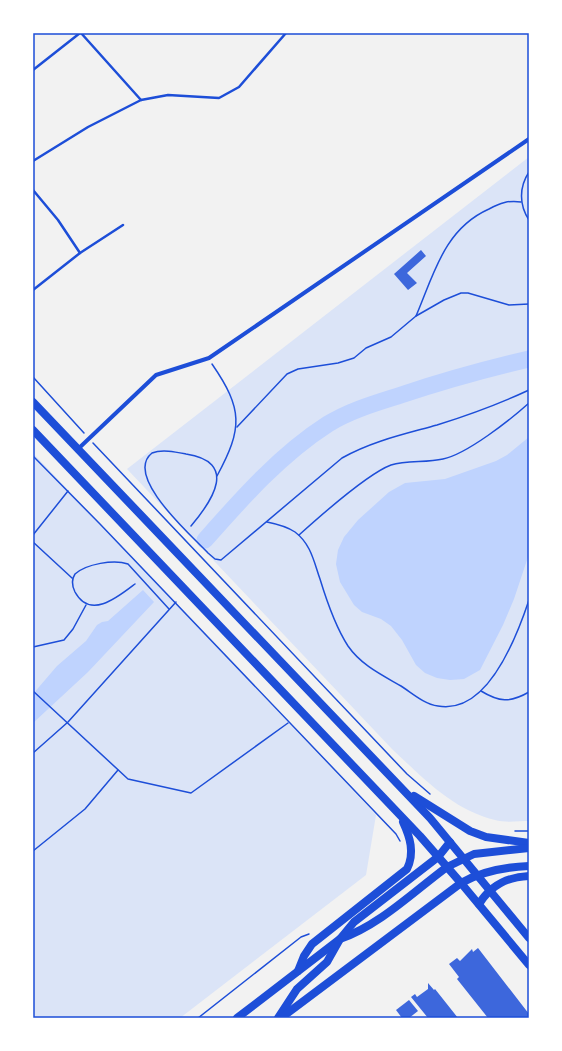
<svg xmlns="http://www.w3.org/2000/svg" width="562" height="1051" viewBox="0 0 562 1051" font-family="Montserrat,sans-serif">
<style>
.green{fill:#dbe4f7}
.water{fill:#bfd3fe}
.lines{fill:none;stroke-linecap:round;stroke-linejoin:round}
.river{stroke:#bfd3fe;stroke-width:17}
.building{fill:#3d67dc}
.path{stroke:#1d4ed8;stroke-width:1.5}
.service{stroke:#1d4ed8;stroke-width:2.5}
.minor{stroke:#1d4ed8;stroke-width:4}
.secondary{stroke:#1d4ed8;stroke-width:8}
.primary{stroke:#1d4ed8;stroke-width:8}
.neatline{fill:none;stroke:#1d4ed8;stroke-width:1.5}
</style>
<rect width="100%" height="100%" fill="#f2f2f2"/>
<g class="green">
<path d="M529 157V821C518 821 505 823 495 820 453 810 422 777 392 749L127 469Z"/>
<path d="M33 453 376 815 366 875 180 1018H33Z"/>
</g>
<g class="water">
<path d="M529 437V554L514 599 503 625 480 670 464 679 450 680 437 678 425 673 416 665 402 640 391 626 381 619 362 612 354 605 340 582 336 564 338 550 344 537 358 520 389 492 405 483 445 479 496 461 507 455Z"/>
<path d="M143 590 154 602 88 672 33 723V694L57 666 86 641 97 625 102 622 108 621Z"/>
</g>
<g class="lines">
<path class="river" d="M205 540C242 498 281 454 328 424 351 410 376 403 401 395 443 381 486 369 529 359"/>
</g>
<g class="building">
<path d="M421 250 426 256 407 273 417 283 408 290 394 274Z"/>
<path d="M478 948 529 1014V1018H488L457 979 459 977 449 964 457 958 460 961 472 949 473 952Z"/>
<path d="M428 983 434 990 435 989 458 1018H428L411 997 415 994 417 997 428 989Z"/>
<path d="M409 1000 418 1011 409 1018H402L396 1010Z"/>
</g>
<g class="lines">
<g class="path">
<path d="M529 172C519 187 519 205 529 220"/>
<path d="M416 316C434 274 444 229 489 209 500 203 509 200 521 202"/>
<path d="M212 364C243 409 243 428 217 476"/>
<path d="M33 377 84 433"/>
<path d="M237 427 287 374 298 369 338 363 354 358 366 348 391 337 416 316 444 300 461 293H468L509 305 529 304"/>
<path d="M93 443 407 774 430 794"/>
<path d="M33 456 100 524 396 834 400 841"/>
<path d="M267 522C277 524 286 526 295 532 311 544 314 562 320 579 327 602 335 626 348 646 361 665 382 675 401 686 412 693 424 704 438 706 488 715 517 636 529 600"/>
<path d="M191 526C213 500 238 462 186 454 176 452 162 449 152 453 123 476 192 536 208 553L215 559 221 560 342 458C372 441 405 434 437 425 469 415 499 404 529 390"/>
<path d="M33 535 68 491"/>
<path d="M299 535C319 517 367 474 391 465 407 460 426 463 443 459 467 454 510 420 529 403"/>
<path d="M33 542 72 578"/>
<path d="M135 584C118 597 90 620 75 592 72 586 71 580 75 574 86 564 114 559 128 564L169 609"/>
<path d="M33 647 64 640 73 629 86 605"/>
<path d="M33 691 128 779 191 793 288 723"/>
<path d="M481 691C499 702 510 703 529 692"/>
<path d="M33 753 68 722 176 602"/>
<path d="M515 831H529"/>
<path d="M33 851 85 809 118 770"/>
<path d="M198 1018 301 937 309 934"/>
</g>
<g class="service">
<path d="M81 33 141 100"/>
<path d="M33 70 80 33"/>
<path d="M33 161 88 127 141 100 168 95 219 98 239 87 286 33"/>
<path d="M33 190 58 220 80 253"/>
<path d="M33 290 80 253 123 225"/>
</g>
<path class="minor" d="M78 449 156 375 209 358 529 139"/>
<g class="secondary">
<path d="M477 875 529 938"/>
<path d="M237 1018 340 939C380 925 413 892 447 867"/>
<path d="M278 1018 297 989 327 962 340 939 354 922 438 857 450 842"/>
<path d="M281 1018 461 883 529 965"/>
</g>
<g class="primary">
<path d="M33 402 430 818 477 875"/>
<path d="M33 430 420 836 461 883C482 871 506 867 529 866"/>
<path d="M414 796 470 831 486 837 529 843"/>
<path d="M447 867 474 854 529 848"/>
<path d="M479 904C491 885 507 877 529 876"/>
<path d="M298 971 304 956 312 944 407 869C415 853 410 837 403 822"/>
</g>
</g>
<rect width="562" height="1051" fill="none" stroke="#ffffff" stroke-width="68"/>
<rect x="34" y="34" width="494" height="983" class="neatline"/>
</svg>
